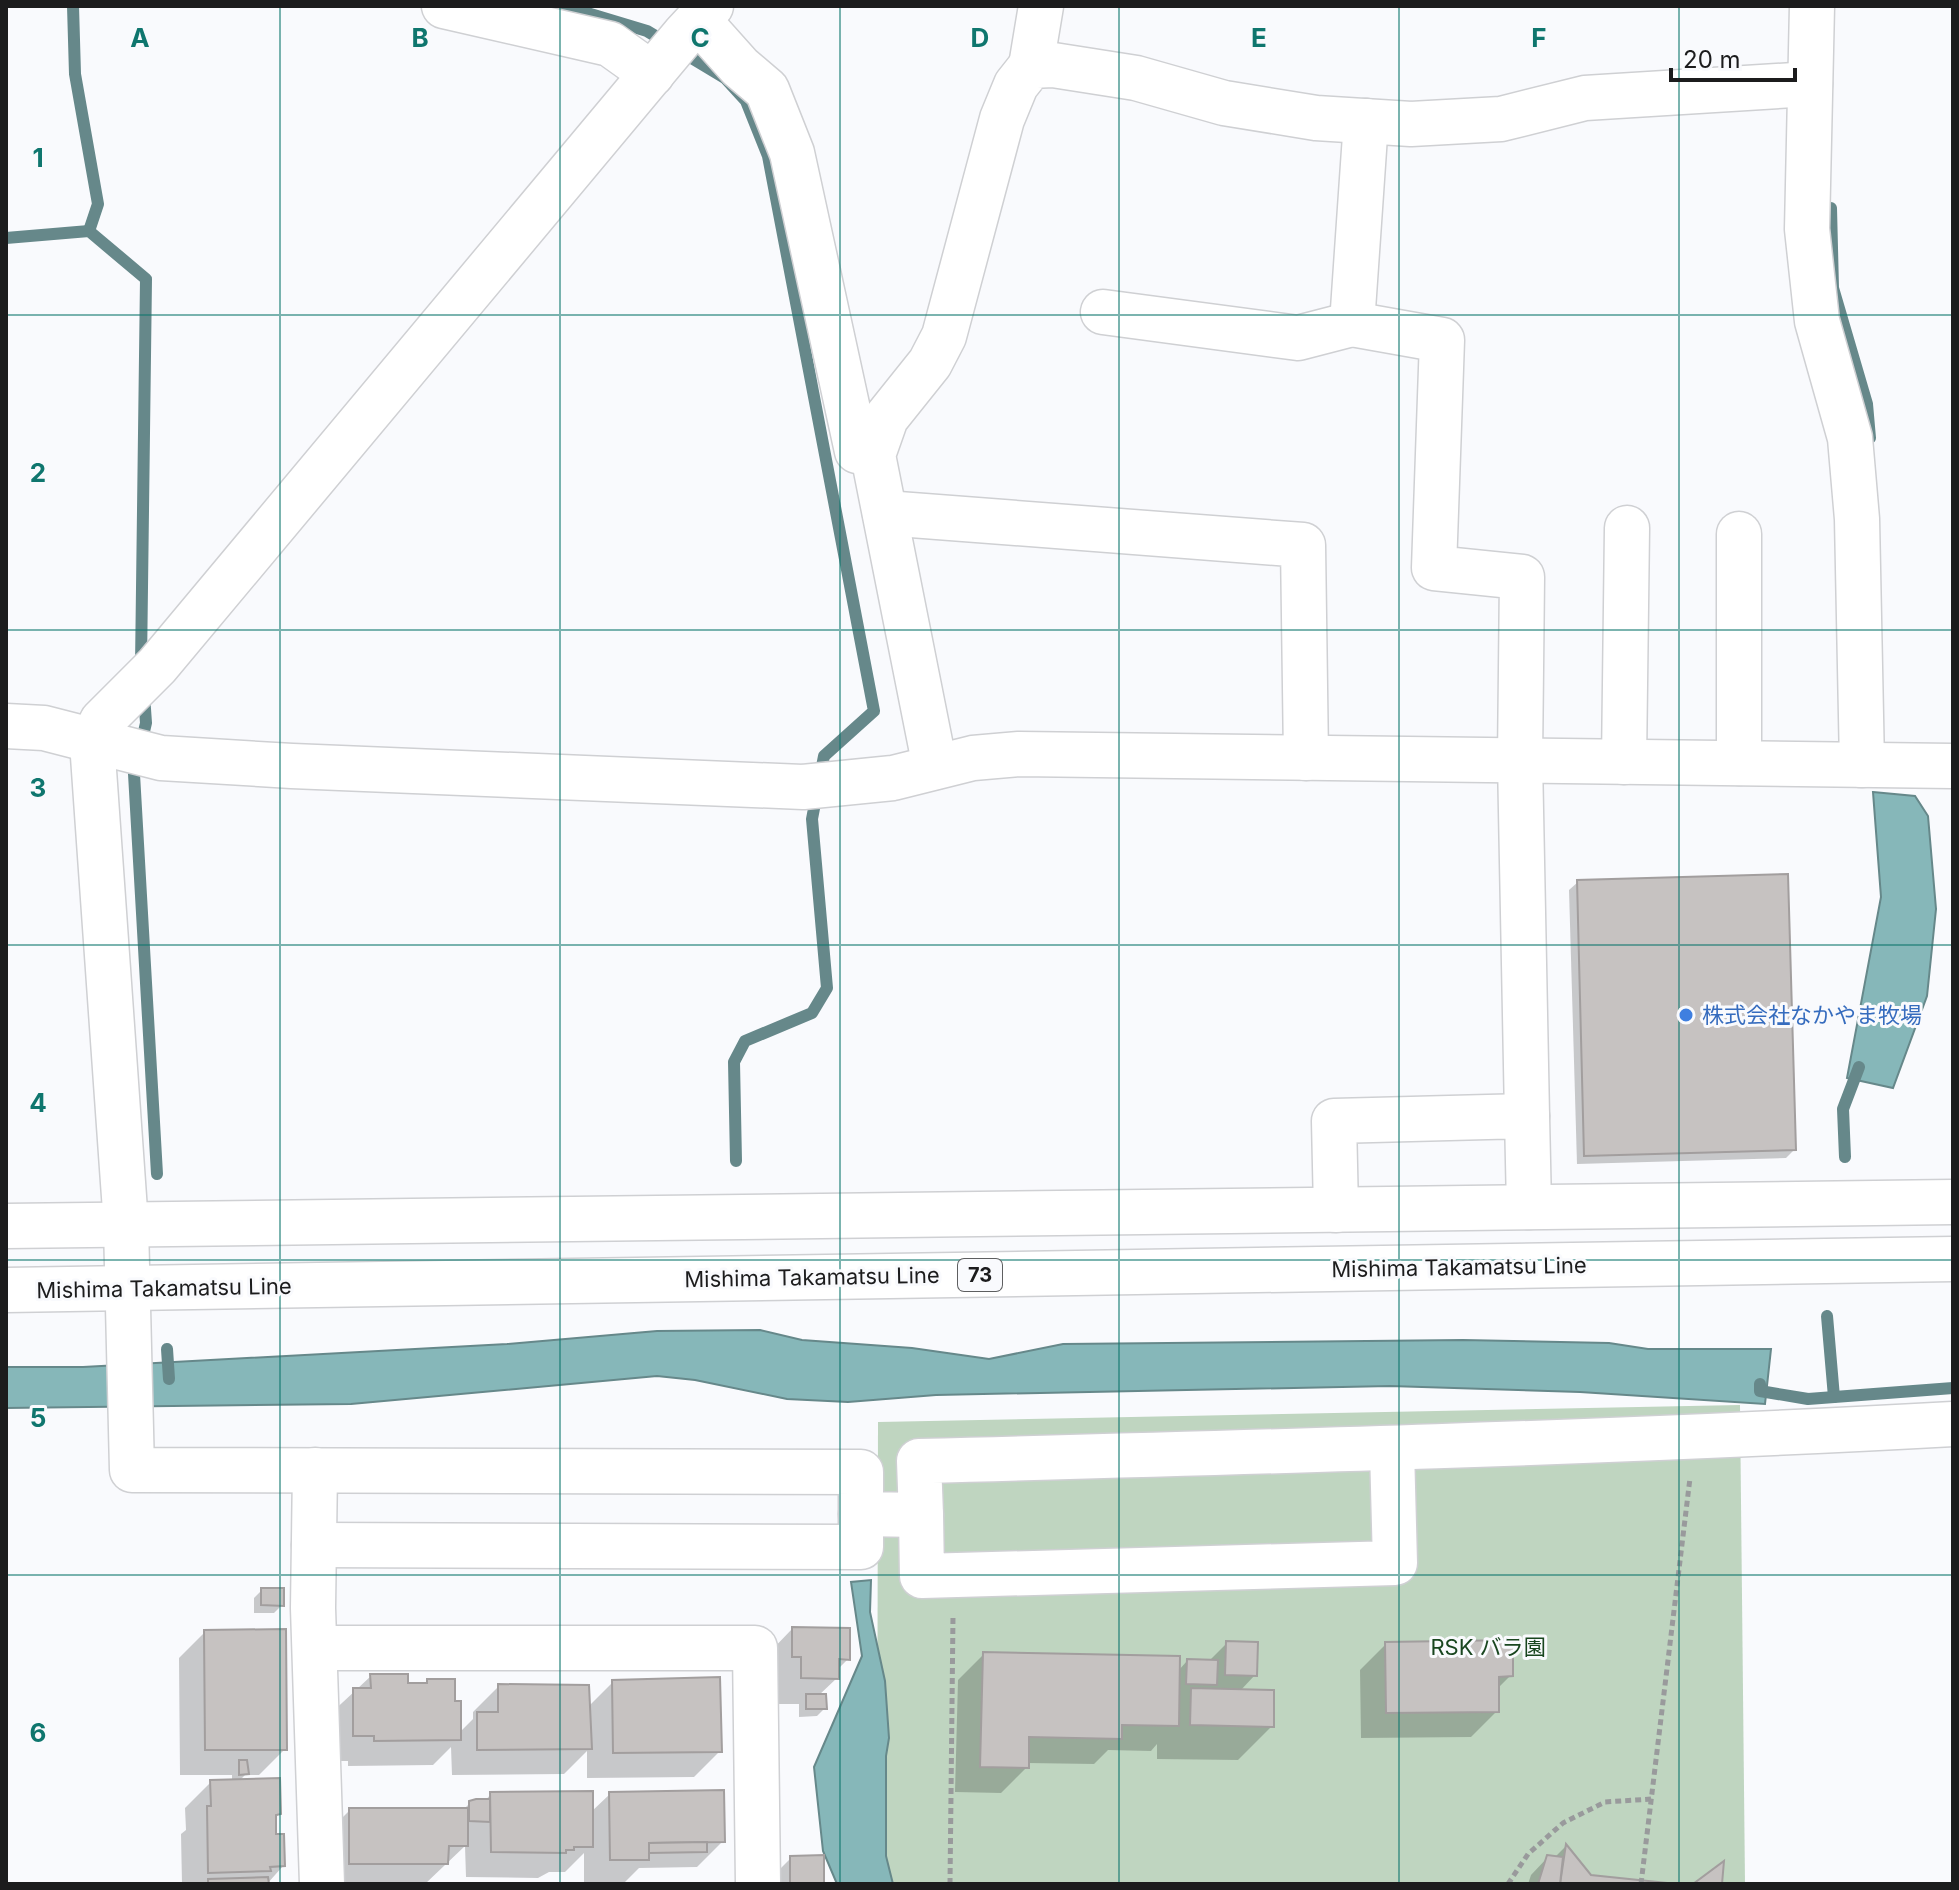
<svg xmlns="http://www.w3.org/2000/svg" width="1959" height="1890" viewBox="0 0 1959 1890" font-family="Inter,'Noto Sans JP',sans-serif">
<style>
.green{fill:#bfd5c0}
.water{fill:#86b7b9;stroke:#66888a;stroke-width:2}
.shadow{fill:#0003}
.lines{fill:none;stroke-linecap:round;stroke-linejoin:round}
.stream{stroke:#66888a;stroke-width:12}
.building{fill:#c6c2c1;stroke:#a29e9e;stroke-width:2}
.minor-casing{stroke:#cfd0d3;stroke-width:47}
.major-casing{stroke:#cfd0d3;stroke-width:47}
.path{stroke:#999a9c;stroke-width:5;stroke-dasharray:6 4;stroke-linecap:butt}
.minor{stroke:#fff;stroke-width:44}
.major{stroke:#fff;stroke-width:44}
.grid{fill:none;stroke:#0f766e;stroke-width:2;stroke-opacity:0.55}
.shop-dot{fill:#3f7fe0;stroke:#f9fafd;stroke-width:3}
.labels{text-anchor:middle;stroke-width:6;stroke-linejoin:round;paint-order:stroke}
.shield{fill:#f9fafd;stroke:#5e5f60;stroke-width:2}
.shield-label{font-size:20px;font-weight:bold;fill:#1c1c1d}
.shop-label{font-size:22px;fill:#366cbe;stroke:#f9fafd;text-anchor:start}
.street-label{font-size:22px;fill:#1c1c1d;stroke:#f9fafd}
.park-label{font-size:22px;fill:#19461f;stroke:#f9fafd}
.grid-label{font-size:26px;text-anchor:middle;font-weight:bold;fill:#0f766e;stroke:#f9fafd;stroke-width:6;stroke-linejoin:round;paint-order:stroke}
</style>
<rect width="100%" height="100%" fill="#f9fafd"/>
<path class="green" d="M1740 1405 1745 1884H877L878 1422Z"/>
<g class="water">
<path d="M1873 792 1915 796 1928 816 1936 909 1927 996 1893 1088 1847 1078 1881 897Z"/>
<path d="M760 1330 802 1340 912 1348 989 1359 1063 1344 1463 1340 1609 1343 1648 1349H1771L1765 1404 1580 1392 1390 1386 936 1395 848 1402 787 1399 695 1380 657 1376 351 1404 6 1408V1367H83L507 1344 657 1331Z"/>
<path d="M871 1580 870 1612 885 1681 889 1738 886 1756V1856L893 1884H837L823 1851 814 1767 862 1656 851 1582Z"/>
</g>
<g class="shadow">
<path d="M1578 882 1794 1150 1786 1158 1577 1164 1569 890Z"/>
<path d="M262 1590 282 1605 274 1613H254V1598Z"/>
<path d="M792 1629 848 1659 837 1670V1678L818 1696 825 1708 817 1716 799 1717V1704H776L767 1655Z"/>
<path d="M205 1632 285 1749 259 1775H245L239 1781 279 1814 274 1819V1837L283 1866 267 1884H182L181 1834 186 1830 185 1808 211 1782 232 1781V1775H180L179 1658Z"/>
<path d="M1227 1643 1255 1675 1240 1691 1272 1726 1238 1760 1157 1759V1744L1151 1751 1108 1750 1094 1764 1027 1763V1767L1001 1793 955 1792 958 1680 984 1654 1178 1671 1187 1661 1208 1662Z"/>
<path d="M1386 1644 1511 1675 1497 1689V1711L1471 1737 1361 1738 1360 1670Z"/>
<path d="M371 1676 406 1685H425L428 1681 453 1702 459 1733 473 1719V1712L499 1686 588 1707 613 1682 720 1751 694 1777 587 1778V1751L564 1774 452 1775 451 1747 433 1765 348 1766V1761H328V1716Z"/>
<path d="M491 1794 591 1812 610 1794 723 1841 697 1867 639 1868 623 1884H584V1853L565 1872H549L538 1878 466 1877 465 1846 425 1884H324V1836L350 1810H463L470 1803 484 1802Z"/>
<path d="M1565 1847 1590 1877 1658 1884H1528L1531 1875 1548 1857 1554 1858Z"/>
<path d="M791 1858 822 1884H774V1875Z"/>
</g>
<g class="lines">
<g class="stream">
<path d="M73 6 75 74 98 204 89 231"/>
<path d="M564 6 647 31 725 78 746 101 768 156 874 711 824 756 812 819 827 988 812 1013 745 1041 734 1062 736 1161"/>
<path d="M1831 208 1833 288 1867 404 1870 438"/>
<path d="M6 238 89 231 146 279 141 665"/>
<path d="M144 695 146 723 134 774 157 1174"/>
<path d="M1845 1157 1843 1109 1859 1067"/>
<path d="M1827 1316 1834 1397"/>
<path d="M167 1349 169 1379"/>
<path d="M1760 1384V1391L1808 1399 1953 1388"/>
</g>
</g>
<g class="building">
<path d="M1788 874 1796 1150 1584 1156 1577 880Z"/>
<path d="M261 1588H284V1606L261 1605Z"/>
<path d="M792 1627 850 1628V1660L839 1659V1679L801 1678V1657H792Z"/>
<path d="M286 1629 287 1750H205L204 1630Z"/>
<path d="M1513 1640V1676L1499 1677V1712L1386 1713 1385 1642Z"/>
<path d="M1226 1641 1258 1642 1257 1676 1225 1675Z"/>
<path d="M983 1652 1180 1656 1179 1726 1122 1725V1739L1029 1737V1768L980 1767Z"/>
<path d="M1187 1659 1218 1660 1217 1685 1186 1684Z"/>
<path d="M370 1674H408V1683H427V1679H455V1701H461V1740L374 1741V1736H353V1688H371Z"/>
<path d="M720 1677 722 1752 613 1753 612 1680Z"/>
<path d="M498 1684 589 1685 592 1749 477 1750V1712H498Z"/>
<path d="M1191 1688 1274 1690V1727L1190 1725Z"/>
<path d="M806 1694H826L827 1709H806Z"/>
<path d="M239 1760H247L249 1774 239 1775Z"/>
<path d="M280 1778 281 1814 276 1815V1834H284L285 1866 270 1867 271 1871 208 1873 207 1806H211L210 1780Z"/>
<path d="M724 1790 725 1842 649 1843V1860H610L609 1792Z"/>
<path d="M593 1791V1847H574V1850H566V1853L491 1852 490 1792Z"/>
<path d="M476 1799H490V1822L469 1821V1801Z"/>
<path d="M349 1808H468V1846H449L448 1864H349Z"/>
<path d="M707 1842V1852L649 1853V1843Z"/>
<path d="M1566 1844 1591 1875 1677 1884H1560Z"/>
<path d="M824 1855V1884H790V1856Z"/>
<path d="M1547 1855 1563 1857 1560 1884H1538Z"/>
<path d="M1724 1861 1722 1884H1693Z"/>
<path d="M268 1877 269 1884H208V1879Z"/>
</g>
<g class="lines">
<g class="minor-casing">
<g id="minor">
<path d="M444 6 610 44 652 74"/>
<path d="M711 6 684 35 157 666 102 721 92 742 126 1225 132 1470 861 1472V1514L921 1515 919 1461C1264 1452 1609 1443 1953 1424"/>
<path d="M1812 6 1807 229 1817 321 1850 438 1857 519 1862 765"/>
<path d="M698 20 740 67 767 90 792 153 857 451 873 455"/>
<path d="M1031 66 1041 6"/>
<path d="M1366 121 1352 324 1442 340 1434 568 1522 577 1520 760 1527 1116"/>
<path d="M1103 312 1298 338 1352 324"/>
<path d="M885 513 1303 545 1306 758"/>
<path d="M6 726 44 728 161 758 292 766 803 787 893 778 973 758 1019 754 1953 766"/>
<path d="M1624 762 1627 528"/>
<path d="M1739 763V534"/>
<path d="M935 767 873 455 886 418 930 363 944 336 1002 119 1016 85 1031 66 1053 65 1136 78 1224 103 1316 118 1411 124 1501 119 1585 98 1810 84"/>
<path d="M1336 1210 1334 1121 1527 1116 1529 1207"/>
<path d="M315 1470 313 1608 322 1884"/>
<path d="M921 1515 922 1576 1395 1563 1392 1449"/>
<path d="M314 1545 861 1547V1514"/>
<path d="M315 1648H755L758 1884"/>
</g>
</g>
<g class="major-casing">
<g id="major">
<path d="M6 1226 1953 1202"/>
<path d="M6 1290 1953 1259"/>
</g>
</g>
<g class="path">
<path d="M950 1884 953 1616"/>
<path d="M1508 1884 1528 1854 1563 1823 1605 1802 1651 1799"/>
<path d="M1641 1884 1690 1478"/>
</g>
<use href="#minor" class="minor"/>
<use href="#major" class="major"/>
</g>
<path class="grid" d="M280 6V1884M560 6V1884M840 6V1884M1119 6V1884M1399 6V1884M1679 6V1884M6 315H1953M6 630H1953M6 945H1953M6 1260H1953M6 1575H1953"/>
<circle class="shop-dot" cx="1686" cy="1015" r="8"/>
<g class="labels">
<rect class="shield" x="958" y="1259" width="44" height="32" rx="6"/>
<g class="shield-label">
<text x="980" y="1282">73</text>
</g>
<g class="shop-label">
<text x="1702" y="1023">株式会社なかやま牧場</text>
</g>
<g class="street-label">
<text transform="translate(1459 1267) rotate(-1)" y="8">Mishima Takamatsu Line</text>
<text transform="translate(812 1277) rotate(-1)" y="8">Mishima Takamatsu Line</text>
<text transform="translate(164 1288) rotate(-1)" y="8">Mishima Takamatsu Line</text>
</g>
<g class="park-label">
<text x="1488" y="1655">RSK バラ園</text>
</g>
</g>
<g class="grid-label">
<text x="140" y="47">A</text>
<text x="420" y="47">B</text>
<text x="700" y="47">C</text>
<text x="980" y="47">D</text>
<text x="1259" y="47">E</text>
<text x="1539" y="47">F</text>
<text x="38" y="167">1</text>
<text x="38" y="482">2</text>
<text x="38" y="797">3</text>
<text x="38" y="1112">4</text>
<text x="38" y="1427">5</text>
<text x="38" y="1742">6</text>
</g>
<rect width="1959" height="1890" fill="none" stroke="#1c1c1d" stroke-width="16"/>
<path d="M1671 68v12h124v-12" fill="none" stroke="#1c1c1d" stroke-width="4"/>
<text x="1683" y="68" font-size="24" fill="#1c1c1d" stroke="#f9fafd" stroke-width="6" paint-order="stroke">20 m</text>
</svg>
